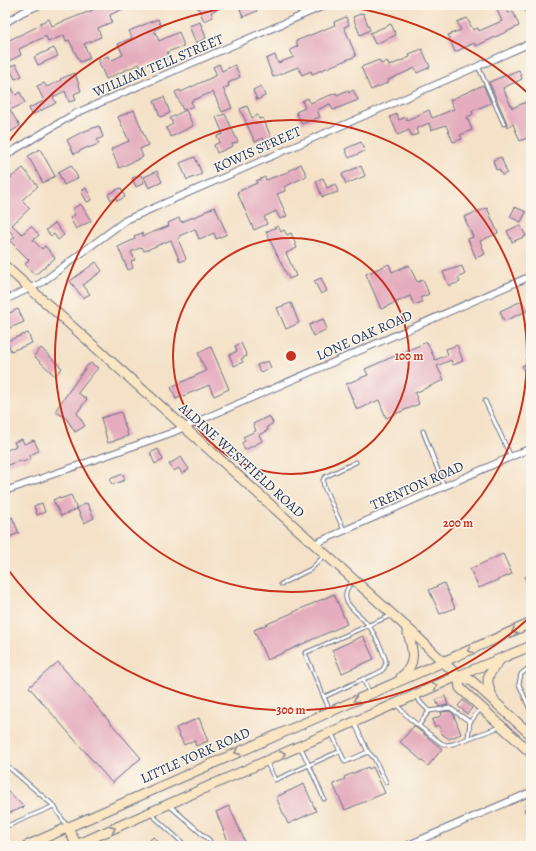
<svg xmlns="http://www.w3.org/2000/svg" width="536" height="851" viewBox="0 0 536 851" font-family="Alegreya,serif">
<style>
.building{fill:#e4acbe}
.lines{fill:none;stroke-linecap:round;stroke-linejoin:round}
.lane-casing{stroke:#676d83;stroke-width:5}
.street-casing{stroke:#676d83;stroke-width:8}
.secondary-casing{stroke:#676d83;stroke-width:11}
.lane{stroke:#fff;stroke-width:3}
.street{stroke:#fff;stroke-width:6}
.secondary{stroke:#fbe6c4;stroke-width:9}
.oneway{stroke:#8b8a91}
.ring{fill:none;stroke:#c8321e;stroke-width:2}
.labels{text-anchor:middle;stroke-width:3;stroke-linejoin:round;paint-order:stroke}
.street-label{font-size:14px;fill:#1b2f5e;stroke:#fbf7ec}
.centre{fill:#c8321e;stroke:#fbf7ec;stroke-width:2}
.ring-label{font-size:12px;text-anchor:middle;font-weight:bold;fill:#c8321e;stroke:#fbf7ec;stroke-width:3;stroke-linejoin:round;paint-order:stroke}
</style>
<rect width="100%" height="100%" fill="#fbf7ec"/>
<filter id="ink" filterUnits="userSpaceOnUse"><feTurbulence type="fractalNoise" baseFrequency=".025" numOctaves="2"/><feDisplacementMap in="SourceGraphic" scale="8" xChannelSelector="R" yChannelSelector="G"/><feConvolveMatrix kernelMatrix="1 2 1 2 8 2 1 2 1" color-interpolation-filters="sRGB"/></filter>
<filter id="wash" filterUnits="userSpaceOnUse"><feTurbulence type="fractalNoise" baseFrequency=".012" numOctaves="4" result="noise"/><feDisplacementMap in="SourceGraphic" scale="16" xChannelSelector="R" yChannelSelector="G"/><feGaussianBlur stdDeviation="0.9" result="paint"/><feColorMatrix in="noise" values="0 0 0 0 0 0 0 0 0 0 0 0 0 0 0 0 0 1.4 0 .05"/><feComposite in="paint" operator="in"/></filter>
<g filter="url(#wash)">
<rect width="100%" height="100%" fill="#f4e1c7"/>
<g id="blocks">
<g class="building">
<path d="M91 5H131L110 15 112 22 98 28 101 37 84 44 90 58 80 62 69 40 66 41 64 35 48 42 46 36 19 49 21 55 9 61 5 53V42L41 25 40 23 49 19 52 26 93 10Z"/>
<path d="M197 5H215L217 10 211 12 213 17 204 21Z"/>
<path d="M243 5H255L257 11 243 17 240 9 244 7Z"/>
<path d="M505 7 508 13 513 11 519 26 476 46 474 43 455 52 448 35 461 30 457 22 467 18 473 30 478 28 479 31 502 21 497 10Z"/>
<path d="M363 13 370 30 360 35 353 17Z"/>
<path d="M346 17 349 25 344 27 356 56 312 74 311 71 302 75 298 67 273 77 266 59 275 55 278 63 294 57 290 50 298 46 296 41 335 25 334 22Z"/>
<path d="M158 19 161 27 154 30 159 41 179 32 184 46 167 52 169 57 157 62 156 60 140 67 139 64 106 79 98 60 108 56 110 61 123 55 118 44 132 38 129 31Z"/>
<path d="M200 22 206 38 196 43 189 26Z"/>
<path d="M391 24 396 35 375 44 370 33Z"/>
<path d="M54 48 58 56 38 65 34 57Z"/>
<path d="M422 49 430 67 417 73 415 68 388 80 389 82 371 90 361 67 379 60 381 64 387 61 389 66 410 57 409 54Z"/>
<path d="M16 64 22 76 15 79 9 67Z"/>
<path d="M219 64 222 71 235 65 240 77 228 83 229 86 223 88 232 108 222 112 213 92 191 101 193 106 183 110 175 92 180 90 181 92 217 75 213 67Z"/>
<path d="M519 70 522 79 503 88 512 108 531 100V136L520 141 513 124 507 127V123L489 82Z"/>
<path d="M75 73 81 91 74 94 76 100 69 102 65 91 53 97 56 103 32 115 29 108 44 101 37 86 44 83 47 87 61 80 60 79Z"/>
<path d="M483 85 491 103 472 111 473 114 467 117 472 130 460 135 462 139 453 142 446 125 431 130 429 123 416 129 418 134 412 136 409 130 398 135 390 117 397 114 399 120 406 117 407 120 429 110 432 118 454 109 450 100Z"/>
<path d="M261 86 265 96 257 100 253 90Z"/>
<path d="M11 87 16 95 20 92 25 103 10 110 20 126 7 134 5 130V102L7 105 10 103 5 94V90Z"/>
<path d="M348 90 349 93 353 90 358 100 333 110 330 104 317 110 320 117 302 124 296 112 305 108 302 101 308 98 310 103 336 93 337 95Z"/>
<path d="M164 97 170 113 160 117 154 101Z"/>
<path d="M247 106 252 118 258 115 259 119 263 118 273 142 266 145 263 138 255 142 240 109Z"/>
<path d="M134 110 148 145 140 149 143 157 119 168 111 149 129 141 118 117Z"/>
<path d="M186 110 193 126 171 137 166 128 173 124 170 118Z"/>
<path d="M225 114 238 142 232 144 233 146 217 153 214 145 220 142 217 136 223 134 216 117Z"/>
<path d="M99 126 103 137 97 140 99 144 88 148V147L74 154 67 140 82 132Z"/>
<path d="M361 142 365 151 349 158 345 149Z"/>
<path d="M40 149 55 176 43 183 28 156Z"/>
<path d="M195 157 202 174 187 180 180 163Z"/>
<path d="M501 157 507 173 502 175 499 169 496 170 493 160Z"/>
<path d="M301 164 307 176 284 187 285 191 277 194 287 216 280 219 276 211 264 217 267 224 254 230 237 192 257 183 256 181 265 177 266 180 290 171V170Z"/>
<path d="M71 165 78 178 64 185 58 172Z"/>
<path d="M361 166 365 176 346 184 342 174Z"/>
<path d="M23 168 38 186 22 200 30 208 12 225 22 234 31 226 39 235 33 240 42 249 45 246 55 258 35 275 25 264 29 260 10 241 15 237 8 229 5 231V175L9 179Z"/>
<path d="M157 171 162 182 149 188 144 177Z"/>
<path d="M141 175 144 183 136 187 132 178Z"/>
<path d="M323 178 327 188 335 184 338 192 322 197 316 181Z"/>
<path d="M86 188 92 200 87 202 81 191Z"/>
<path d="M121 188 125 197 117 201 116 198 111 200 108 194Z"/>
<path d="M81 204 91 221 76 229 70 218 75 215 72 209Z"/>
<path d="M215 207 227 234 216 239 214 233 199 239 195 229 179 236 180 238 178 239 186 259 180 262 171 240 144 251 142 247 131 252 135 260 131 261 133 268 128 270 118 247 135 239 134 236 142 233 143 236 169 226 168 223 179 218 181 222 204 213V212Z"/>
<path d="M515 207 526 212 521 222 510 217Z"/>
<path d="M487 208 498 233 480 241 485 254 476 258 468 239 473 237 464 217Z"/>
<path d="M55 223 64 235 58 240 54 234 51 236 46 230Z"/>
<path d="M520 225 526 236 512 242 507 231Z"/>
<path d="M278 226 281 232 284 230 287 235 291 233 297 248 286 253 296 276 289 279 266 232Z"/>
<path d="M96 262 102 271 83 285 90 294 83 298 70 281Z"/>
<path d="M389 264 392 272 409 265 417 282 423 280 429 294 420 298 422 302 414 305 410 296 381 309 366 274Z"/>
<path d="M462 266 465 274 458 278 460 282 449 286 443 272Z"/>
<path d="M321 278 327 291 321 294 314 281Z"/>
<path d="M522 301 527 311 504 321 500 311Z"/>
<path d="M291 303 299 323 286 329 277 308Z"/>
<path d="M18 309 24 322 5 330V315Z"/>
<path d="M323 319 327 329 313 336 309 325Z"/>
<path d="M28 333 32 343 11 351 7 341Z"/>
<path d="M427 342 435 360 448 355 446 349 457 345 463 361 453 365 451 360 437 366 444 380 415 393 419 404 386 418 379 400 357 410 346 384 368 375 365 369Z"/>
<path d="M241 343 247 356 241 359 243 362 234 366 229 355 237 351 235 346Z"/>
<path d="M211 347 229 389 214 396 209 385 176 399 171 387 206 371 198 353Z"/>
<path d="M41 348 62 368 55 376 34 356Z"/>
<path d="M268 361 271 368 260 372 257 365Z"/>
<path d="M531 362V385L522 366Z"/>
<path d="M91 363 98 368 91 376 78 393 87 399 77 413 85 426 75 432 66 418 55 411 87 366Z"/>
<path d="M121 412 128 436 108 443 101 418Z"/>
<path d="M269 416 273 423 267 427 268 430 259 435 262 441 245 450 242 443 245 441 243 437 256 431 253 424Z"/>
<path d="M22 439 24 444 34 440 39 451 30 455 31 458 23 462 22 460 5 466V451L16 446 14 442Z"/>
<path d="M158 449 163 460 155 464 150 453Z"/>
<path d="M181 457 189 469 182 474 179 468 174 471 169 464Z"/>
<path d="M123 474 125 480 112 485 110 479Z"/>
<path d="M71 495 77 509 61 516 53 500 59 497 60 499Z"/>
<path d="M42 503 45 512 37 515 34 506Z"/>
<path d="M87 503 94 518 84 523 77 508Z"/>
<path d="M12 517 19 533 7 538 5 534V520Z"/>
<path d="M503 554 512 574 479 588 470 569Z"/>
<path d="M444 583 455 608 440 614 429 590Z"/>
<path d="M334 594 347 624 267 660 254 630Z"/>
<path d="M363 636 374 659 342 673 332 650Z"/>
<path d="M58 662 141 758 112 783 29 687Z"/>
<path d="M445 696 448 705 439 707 436 700Z"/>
<path d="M463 700 472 708 467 714 458 706Z"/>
<path d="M449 711 453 713 461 734 449 739 442 734 439 725 435 727 432 720 442 715 441 712Z"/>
<path d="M199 718 208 741 196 746 194 740 184 745 176 728Z"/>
<path d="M414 726 442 749 428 766 400 742Z"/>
<path d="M368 767 369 769 373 767 385 793 345 810 333 784 345 779 344 777Z"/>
<path d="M304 784 316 811 288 824 276 797Z"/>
<path d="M5 789 24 807 5 815Z"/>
<path d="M229 806 247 846H230L216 812Z"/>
<path d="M531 806V827L524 809Z"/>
<path d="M153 837 163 846H145Z"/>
</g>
</g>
</g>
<g filter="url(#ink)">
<use href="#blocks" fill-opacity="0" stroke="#676d83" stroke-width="1"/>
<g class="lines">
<g class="lane-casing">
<g id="lane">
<path d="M478 66 504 124"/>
<path d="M485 401 511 457"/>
<path d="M423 431 444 486"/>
<path d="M344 530 324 487 323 480 325 477 356 462"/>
<path d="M527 578 531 588"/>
<path d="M353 580C334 603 356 608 368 625 374 632 384 653 386 662 385 673 373 675 363 679L369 692"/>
<path d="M281 584 311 569 324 556"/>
<path d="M531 666 521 674 519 684 531 712"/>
<path d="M417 695 420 702 429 711 450 708 470 722"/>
<path d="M324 697 363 679"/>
<path d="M398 705C404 717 430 734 441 743L446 745 453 744 500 727"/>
<path d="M330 711 305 653 392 615"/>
<path d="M355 724 368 752"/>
<path d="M419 725 429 711"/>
<path d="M332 734 345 762 368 752 374 758 386 782"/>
<path d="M468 738 470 722 481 708"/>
<path d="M301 748 309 765 340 751"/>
<path d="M267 763 275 780 309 765 324 799"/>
<path d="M5 764 54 806"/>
<path d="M170 806 210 841"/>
<path d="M151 814 186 846"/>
<path d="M5 827 54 806 66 825"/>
</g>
</g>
<g class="street-casing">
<g id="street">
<path d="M5 23 23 12 40 5"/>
<path d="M5 158 11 152 74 114 326 5"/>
<path d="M5 300 41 283 126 220 531 43"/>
<path d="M5 491 171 433 531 276"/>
<path d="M314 544 531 448"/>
<path d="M406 846 531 792"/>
</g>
</g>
<g class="secondary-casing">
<g id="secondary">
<path d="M528 5 531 12"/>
<path d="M5 266 412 632 458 676 472 681 531 735"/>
<path d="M458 676 460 688 531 753"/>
<path d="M401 677C419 663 412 646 406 627"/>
<path d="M493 698C484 679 487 675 500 660"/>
<path d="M67 827 77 845"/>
<path d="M26 846 531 623"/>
<path d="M74 846 458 676 531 646"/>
</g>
</g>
<use href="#lane" class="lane"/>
<use href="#street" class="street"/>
<use href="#secondary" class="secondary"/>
</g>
<defs><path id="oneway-chevron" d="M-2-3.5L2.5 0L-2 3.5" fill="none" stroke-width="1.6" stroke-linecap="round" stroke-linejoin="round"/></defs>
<g class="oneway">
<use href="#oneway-chevron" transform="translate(514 631) rotate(156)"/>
<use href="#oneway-chevron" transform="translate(470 650) rotate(157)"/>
<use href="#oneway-chevron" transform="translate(435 686) rotate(-24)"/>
<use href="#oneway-chevron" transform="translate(356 700) rotate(157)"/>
<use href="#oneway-chevron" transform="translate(237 752) rotate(156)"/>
<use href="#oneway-chevron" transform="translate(283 754) rotate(-24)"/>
<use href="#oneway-chevron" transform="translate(113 829) rotate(-24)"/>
</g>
</g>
<g class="ring">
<circle cx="291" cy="356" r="118"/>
<circle cx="291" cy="356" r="236"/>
<path d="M530 617A354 354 0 0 1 6 567M6 145A354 354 0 0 1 245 5M337 5A354 354 0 0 1 530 95"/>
</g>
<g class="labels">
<g class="street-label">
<text transform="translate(158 65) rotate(-23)" y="5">WILLIAM TELL STREET</text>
<text transform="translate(257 149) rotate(-24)" y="5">KOWIS STREET</text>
<text transform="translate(364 335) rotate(-24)" y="5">LONE OAK ROAD</text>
<text transform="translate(242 460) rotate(42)" y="5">ALDINE WESTFIELD ROAD</text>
<text transform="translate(417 485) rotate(-24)" y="5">TRENTON ROAD</text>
<text transform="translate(195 755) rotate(-24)" y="5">LITTLE YORK ROAD</text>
</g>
</g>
<circle cx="291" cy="356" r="6" class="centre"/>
<g class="ring-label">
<text x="409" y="360">100 m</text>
<text x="458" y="527">200 m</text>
<text x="291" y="714">300 m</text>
</g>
<rect width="536" height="851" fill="none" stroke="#fbf7ec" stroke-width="20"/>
</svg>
